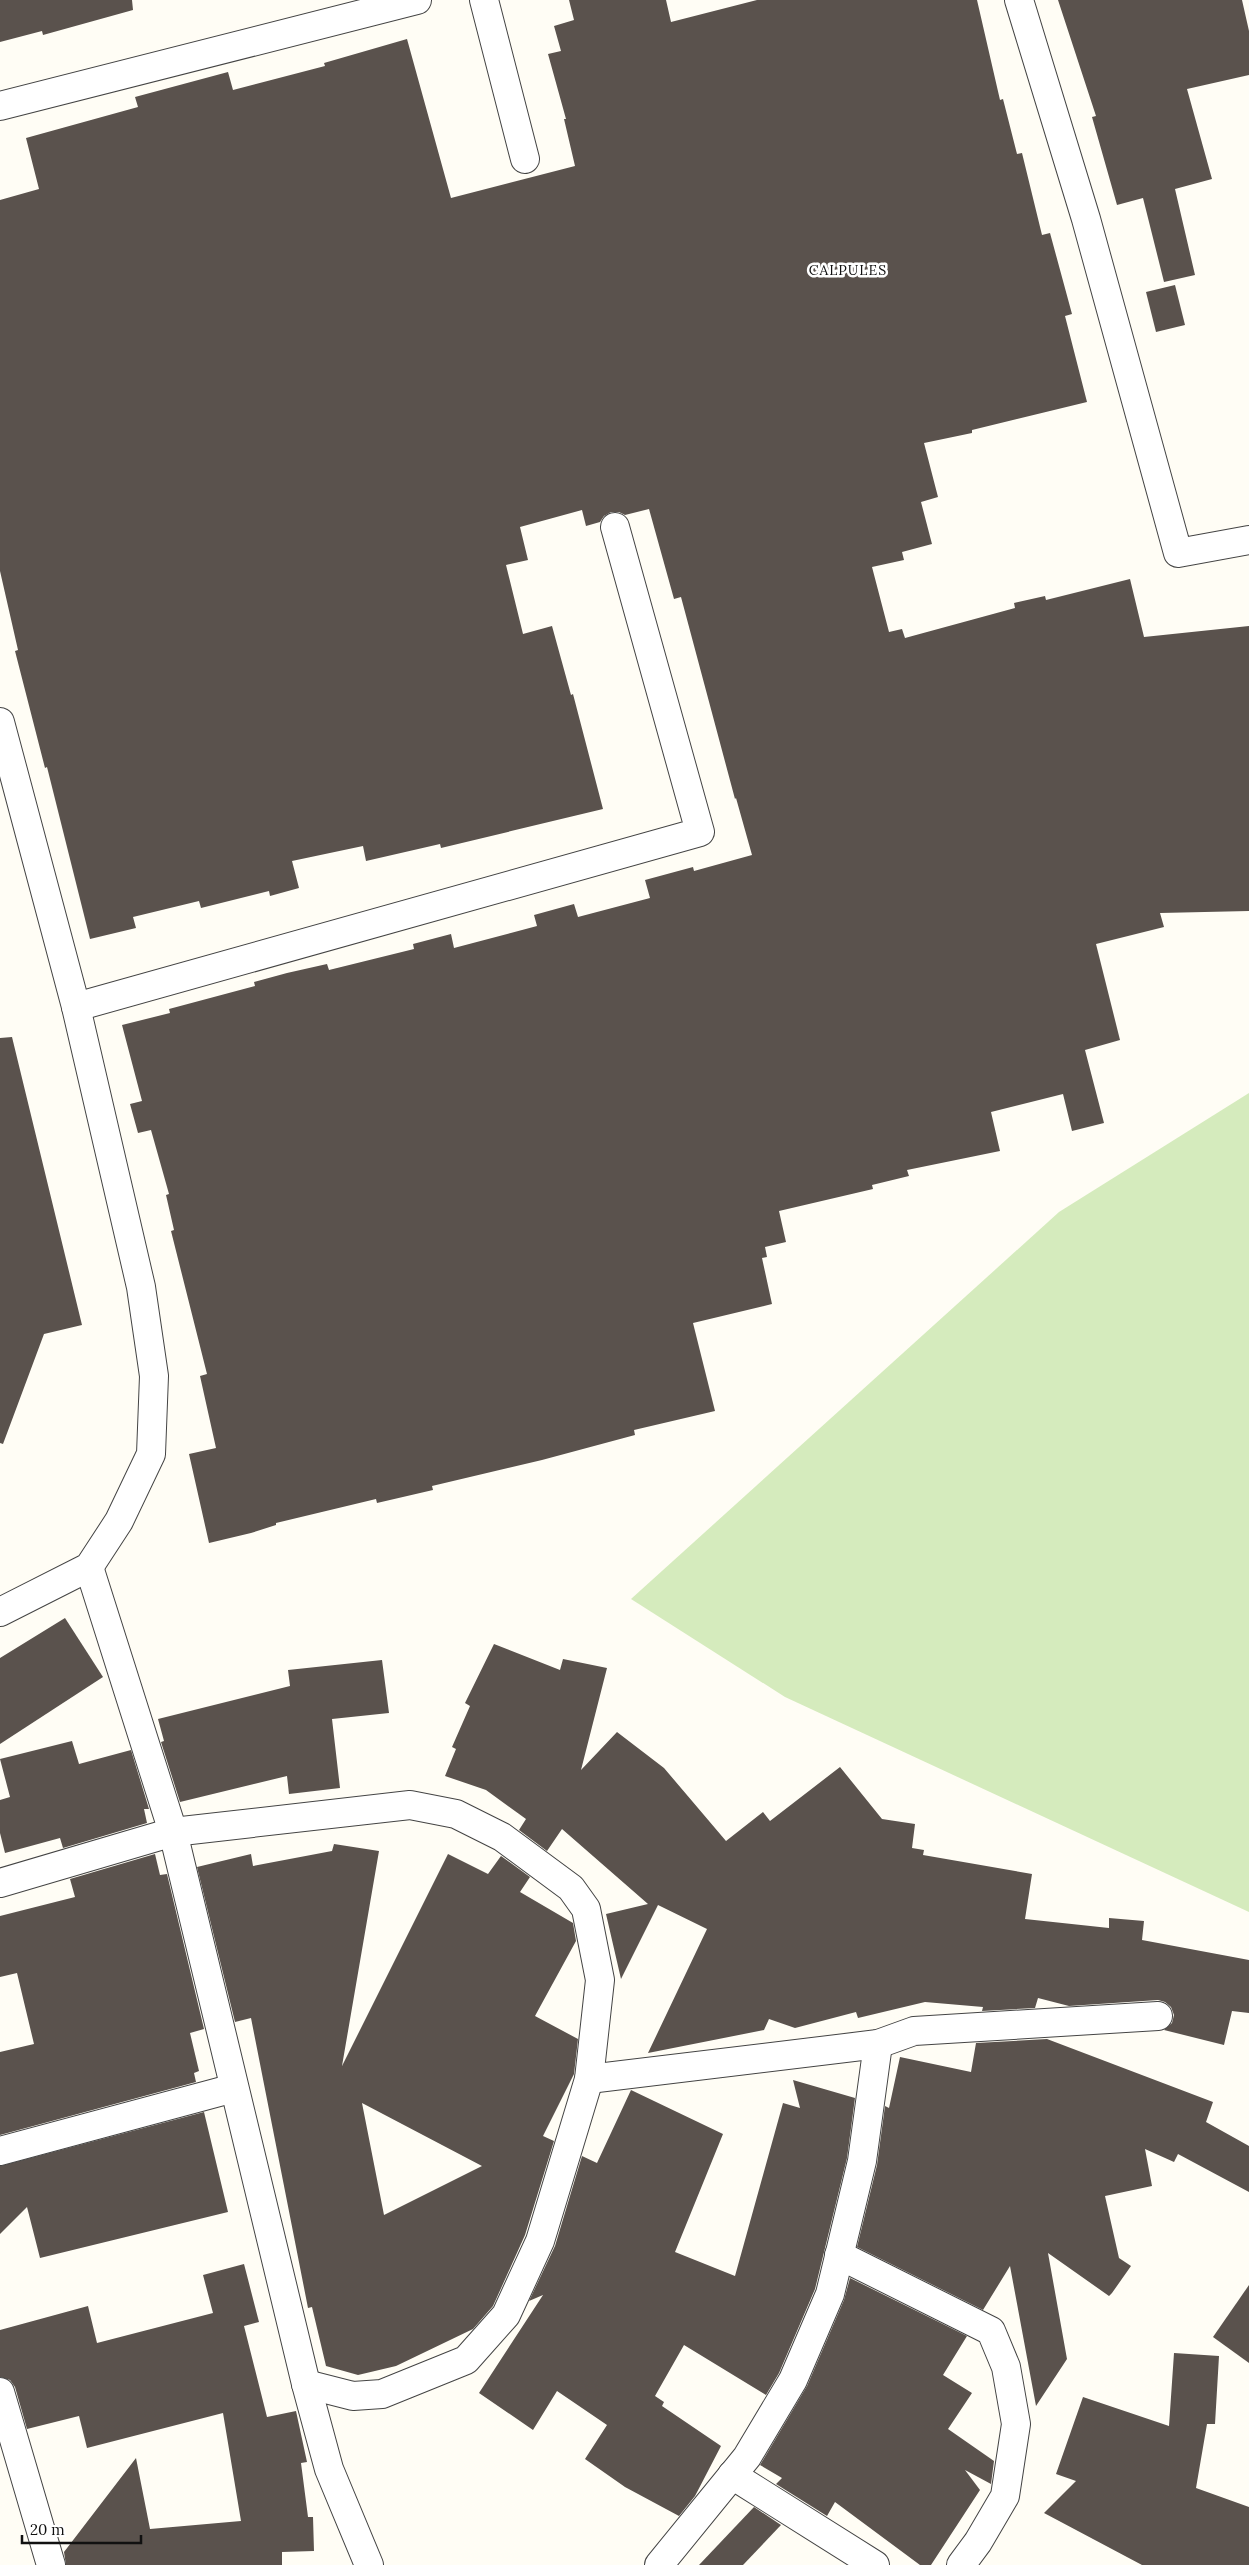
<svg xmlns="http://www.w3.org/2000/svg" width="1249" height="2565" viewBox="0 0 1249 2565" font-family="Lora,serif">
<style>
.green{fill:#d5ebbd}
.building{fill:#5a524d;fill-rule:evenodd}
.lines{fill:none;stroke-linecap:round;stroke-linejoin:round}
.minor-casing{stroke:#444;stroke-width:30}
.minor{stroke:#fff;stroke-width:28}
.labels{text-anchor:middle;stroke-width:5;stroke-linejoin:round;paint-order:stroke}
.neighbourhood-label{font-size:14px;letter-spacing:1px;fill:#111;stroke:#fff}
</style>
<rect width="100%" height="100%" fill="#fffdf5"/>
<path class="green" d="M1249 1093V1912L785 1697 631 1599 1059 1212Z"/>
<g class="building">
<path d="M0 0H132L133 10 43 35 42 31 0 42Z"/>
<path d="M569 0H666L671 22 757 0H977L1000 100 1003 99 1017 154 1022 153 1042 235 1050 233 1072 314 1065 316 1087 402 972 430V433L924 443 938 497 921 502 932 544 902 552 904 560 872 567 889 632 902 629 905 638 1015 608 1014 603 1045 596 1046 600 1130 579 1144 637 1249 626V911L1160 913 1164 927 1096 944 1120 1040 1085 1050 1104 1123 1072 1131 1063 1094 991 1112 1000 1151 907 1170 909 1176 872 1185 873 1189 779 1211 786 1242 765 1247 767 1257 762 1258 772 1304 693 1323 715 1411 634 1430 635 1435 542 1460 432 1486 433 1490 377 1503 376 1499 276 1523V1525L251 1533 209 1543 189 1454 216 1448 200 1376 207 1374 171 1231 174 1230 166 1195 169 1194 151 1130 138 1133 130 1104 142 1101 122 1025 170 1013 169 1009 255 986 254 982 287 973 327 964 329 970 414 949 413 944 451 934 454 948 537 926 534 915 574 904 578 917 650 898 645 880 693 867 694 871 752 855 736 798 735 799 681 597 674 599 649 509 625 515 619 512H611L604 516 600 522 586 526 582 510 520 527 528 560 506 565 523 634 552 626 571 695 573 694 603 809 441 848 440 844 366 861 363 846 292 861 299 888 270 896 269 891 201 908 199 901 133 917 136 928 90 939 47 767 45 768 15 651 18 650 0 571V200L39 189 26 138 138 107 135 97 228 72 233 90 325 66 324 63 407 39 451 198 575 166 564 119H566L548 54 561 51 554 26 574 20Z"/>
<path d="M1058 0H1242L1249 31V75L1187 89 1212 179 1175 189 1195 275 1164 282 1143 198 1117 205 1092 117 1096 116Z"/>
<path d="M1175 285 1185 325 1156 332 1146 292Z"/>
<path d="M12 1037 82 1325 44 1334 3 1444 0 1443V1038Z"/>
<path d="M65 1618 103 1677 0 1744V1658Z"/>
<path d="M494 1644 560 1670 563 1659 607 1668 581 1770 617 1732 664 1768 726 1841 763 1812 770 1821 840 1767 882 1819 915 1824 912 1848 924 1850 923 1855 1032 1874 1025 1919 1109 1928V1918L1144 1921 1142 1940 1249 1960V2013L1232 2011 1224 2045 1164 2030 1172 2023 1174 2015 1171 2007 1165 2002 1158 2000 1069 2006 1038 1998 1035 2008 982 2011 983 2007 925 2002 858 2018 856 2012 795 2028 769 2019 764 2030 648 2053 707 1929 658 1905 621 1979 606 1914 648 1904 562 1829 547 1851 519 1830 526 1819 486 1790 445 1776 456 1749 452 1747 470 1706 465 1703Z"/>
<path d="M382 1660 389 1713 332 1719 340 1788 289 1794 287 1776 180 1802 161 1742 164 1741 158 1719 290 1686 288 1670Z"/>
<path d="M72 1741 79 1764 131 1750 149 1809H144L147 1823 63 1848 60 1838 5 1853 0 1833V1800L10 1797 0 1759Z"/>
<path d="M334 1844 379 1851 342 2066 448 1854 488 1874 501 1856 530 1877 520 1892 573 1923 576 1941 535 2016 578 2039 574 2074 543 2136 554 2141 525 2235 493 2306 473 2329 396 2366 358 2375 326 2366 312 2307 308 2308 251 2018 235 2022 197 1867 251 1854 253 1866 332 1851ZM362 2103 482 2166 384 2215Z"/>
<path d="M155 1854 160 1875 167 1874 204 2029 190 2033 199 2071 194 2073 196 2082 0 2135V2052L34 2044 17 1973 0 1977V1916L75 1897 70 1879Z"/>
<path d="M1047 2039 1213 2102 1206 2122 1249 2146V2192L1178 2154 1174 2162 1145 2149 1152 2186 1105 2196 1119 2258 1131 2266 1112 2293 1109 2296 1048 2253 1067 2359 1036 2406 1010 2266 983 2310 857 2247 877 2165 885 2106 889 2108 900 2057 971 2072 976 2043Z"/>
<path d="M793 2080 855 2098 847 2158 815 2289 779 2373 766 2395 684 2345 655 2396 664 2402 662 2406 721 2446 695 2496 679 2516 625 2487 585 2459 607 2425 557 2391 533 2430 479 2393 543 2295 529 2301 555 2246 582 2156 597 2163 631 2090 723 2134 675 2252 735 2276 783 2103 800 2108Z"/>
<path d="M204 2112 228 2212 40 2258 27 2207 0 2234V2166Z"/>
<path d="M244 2264 259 2322 244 2326 267 2417 296 2411 307 2462 301 2463 308 2517H313L314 2551 282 2552V2565H66L64 2552 136 2458 150 2529 241 2521 223 2413 87 2448 79 2416 27 2429 15 2387 10 2380 0 2377V2330L88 2306 97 2343 213 2313 203 2275Z"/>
<path d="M850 2278 967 2336 943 2375 972 2393 948 2429 994 2461 991 2484 965 2470 980 2490 931 2565H920L835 2502 827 2516 776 2484 782 2478 760 2465 807 2386 844 2300Z"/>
<path d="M1249 2285V2363L1213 2337Z"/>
<path d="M1174 2353 1219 2356 1215 2424H1207L1196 2488 1249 2507V2565H1142L1044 2513 1076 2481 1056 2474 1083 2397 1169 2426Z"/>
<path d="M754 2507 781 2525 743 2565H699Z"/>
</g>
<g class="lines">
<g class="minor-casing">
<g id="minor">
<path d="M484 0 525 159"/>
<path d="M1019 0 1086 219 1178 553 1249 540"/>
<path d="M0 106 417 0"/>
<path d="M0 722 76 1007 141 1287 154 1376 151 1454 119 1521 89 1567 0 1612"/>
<path d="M76 1007 700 832 615 527"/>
<path d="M89 1567 173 1832 306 2384 329 2469 369 2565"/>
<path d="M0 1883 173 1832 410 1805 456 1814 502 1837 571 1888 586 1909 600 1980 589 2079 540 2241 506 2315 466 2360 382 2394 353 2396 306 2384"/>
<path d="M589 2079 878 2044 914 2031 1158 2016"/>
<path d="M0 2151 234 2088"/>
<path d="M839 2255 991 2331 1006 2367 1016 2424 1005 2496 978 2542 961 2565"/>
<path d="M0 2392 51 2565"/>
<path d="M732 2475 875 2565"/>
<path d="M659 2565 747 2457 793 2380 830 2294 862 2161 878 2044"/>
</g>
</g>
<use href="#minor" class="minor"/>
</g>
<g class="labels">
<g class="neighbourhood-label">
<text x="848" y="275">CALPULES</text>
</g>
</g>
<path d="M22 2535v8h119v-8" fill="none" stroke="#111111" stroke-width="2.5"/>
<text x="30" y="2535" font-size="15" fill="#111111" stroke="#ffffff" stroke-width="4" paint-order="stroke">20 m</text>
</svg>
